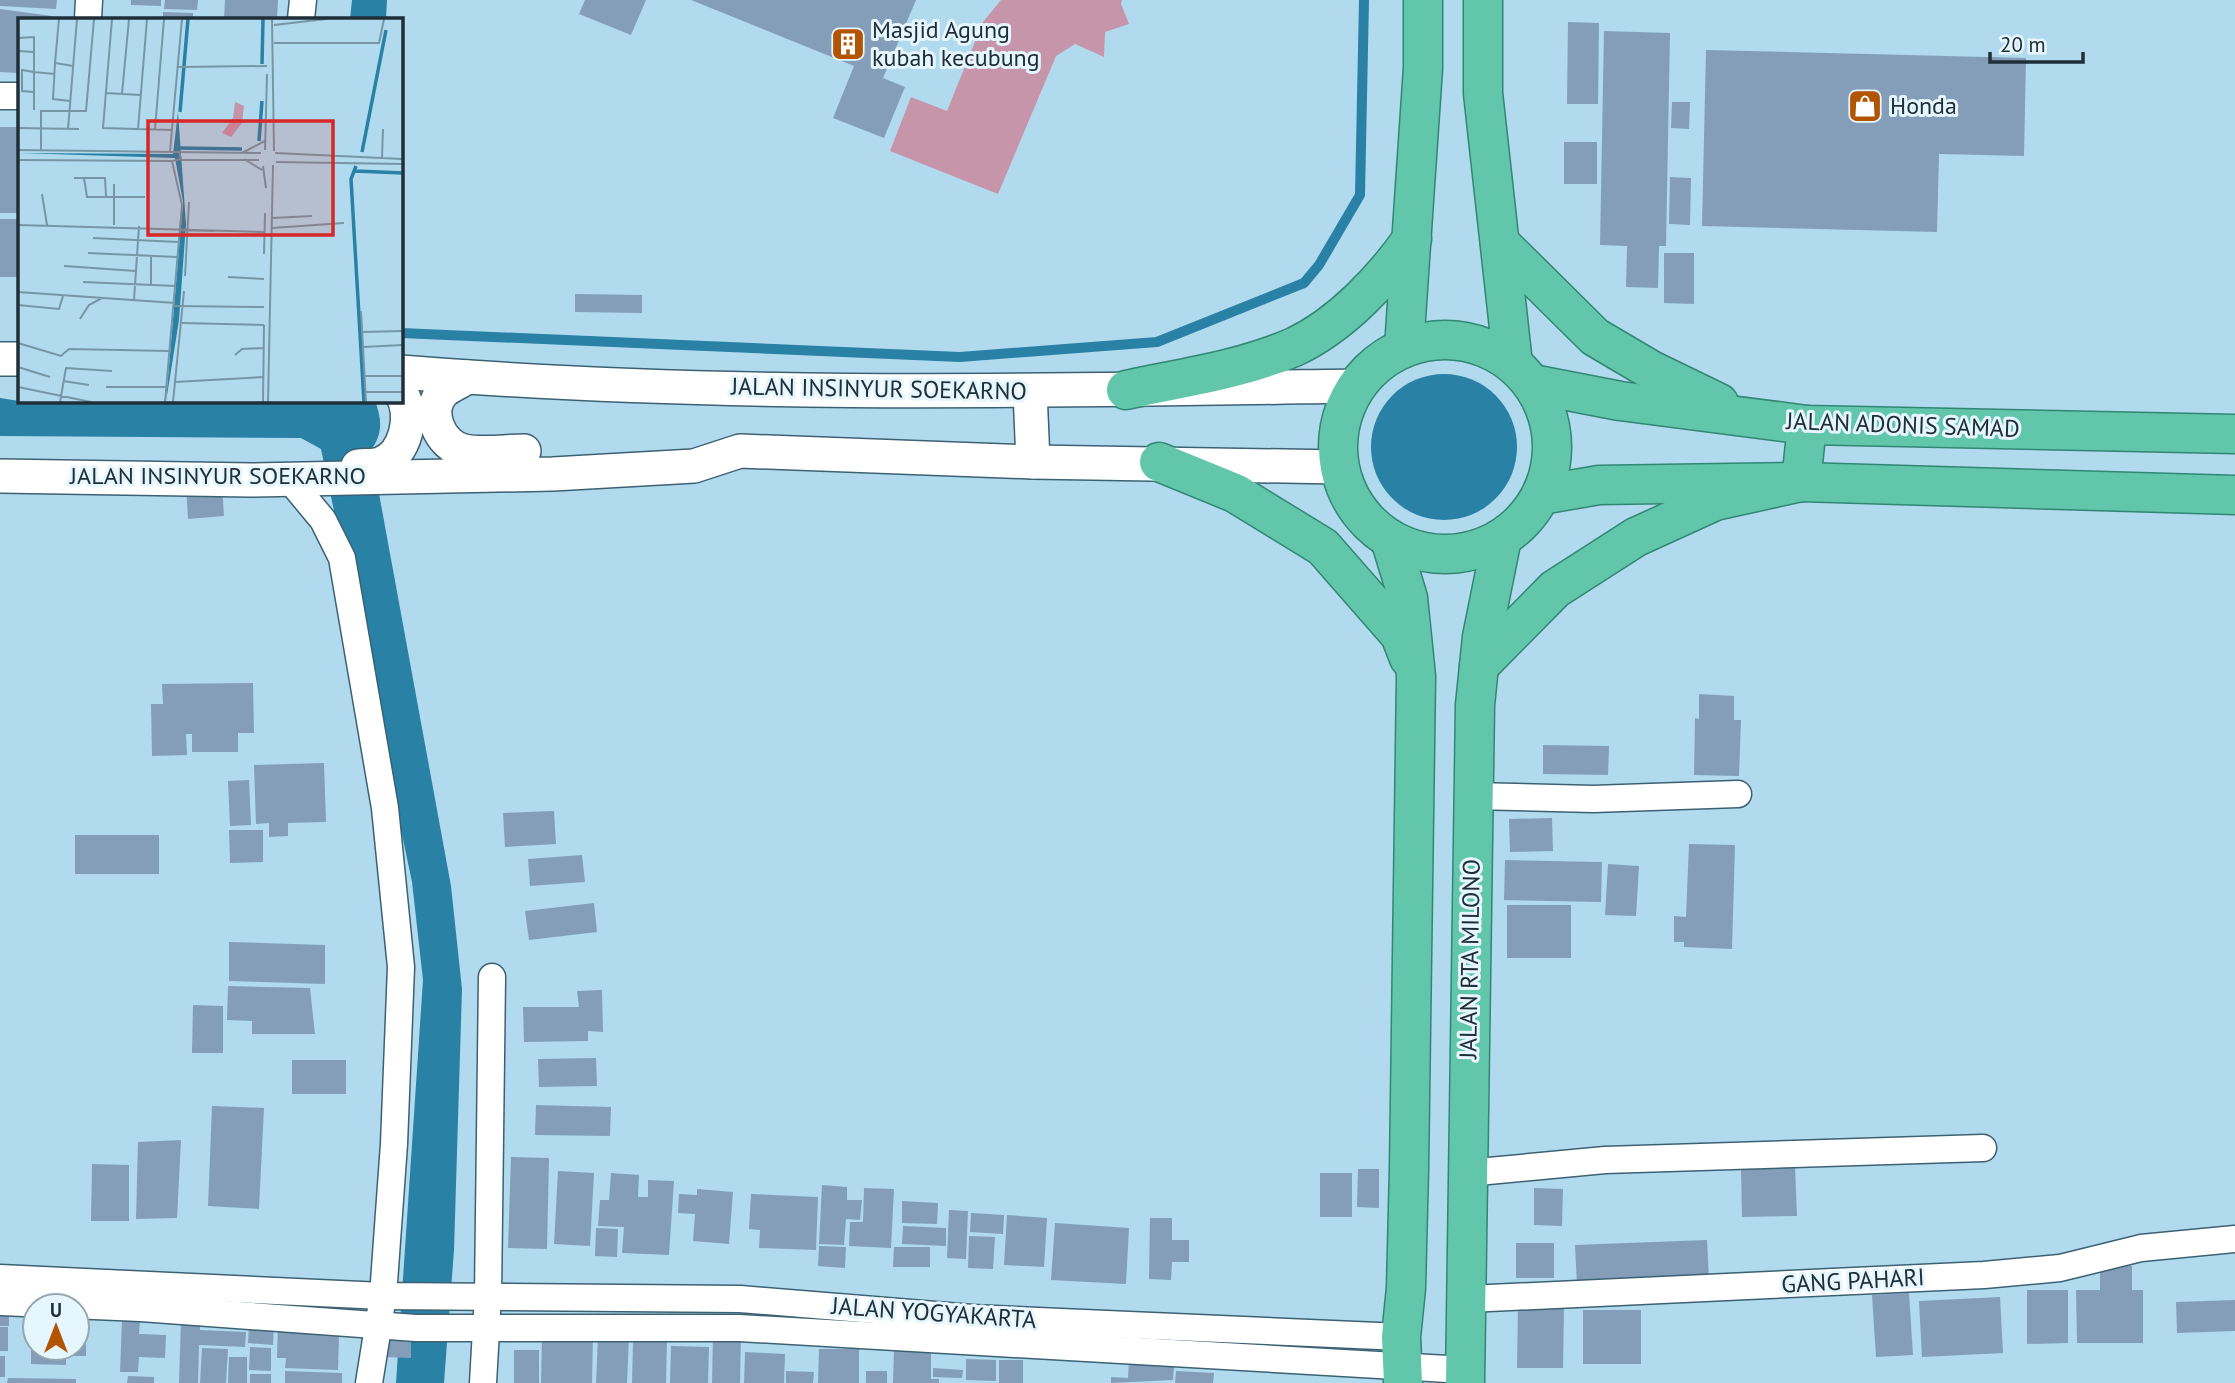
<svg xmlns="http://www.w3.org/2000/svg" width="2235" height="1383" viewBox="0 0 2235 1383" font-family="'PT Sans',sans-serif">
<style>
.green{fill:#c695aa}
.water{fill:#2981a6}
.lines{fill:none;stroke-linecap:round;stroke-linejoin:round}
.stream{stroke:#2981a6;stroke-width:10}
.building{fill:#849eba}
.minor-casing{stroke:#3c6173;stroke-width:29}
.tertiary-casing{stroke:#3c6173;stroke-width:36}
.trunk-casing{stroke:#318774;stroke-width:41}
.minor{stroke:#fff;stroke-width:26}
.tertiary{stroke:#fff;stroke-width:33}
.trunk{stroke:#62c6aa;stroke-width:38}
.labels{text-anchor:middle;stroke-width:6;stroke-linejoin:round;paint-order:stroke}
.poi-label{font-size:24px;fill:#202f37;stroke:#e6f6ff;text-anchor:start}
.street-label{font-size:24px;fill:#202f37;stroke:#e6f6ff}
.inset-river{fill:none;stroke:#2981a6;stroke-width:3.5}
.inset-road{fill:none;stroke:#7796a5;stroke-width:2}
.view{fill:#d62828;fill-opacity:0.15;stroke:#d62828;stroke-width:3.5}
.inset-edge{fill:none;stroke:#202f37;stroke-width:3.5}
</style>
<rect width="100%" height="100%" fill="#b1daee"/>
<path class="green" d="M1001 0H1122L1121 4 1129 24 1105 32 1104 57 1075 44 1056 56 998 194 890 151 911 97 947 111 983 22Z"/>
<g class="water">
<path d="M352 0H387L386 19H350Z"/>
<circle cx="1444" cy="447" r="73"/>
<path d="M0 398 19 401H375C382 419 383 434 371 450L451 886 462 989 454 1250 444 1383H396L423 980 412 882 321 449 301 438 0 436Z"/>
</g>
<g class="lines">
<path class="stream" d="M401 333 960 357 1157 342 1304 283 1319 265 1360 195 1364 0"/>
</g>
<g class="building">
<path d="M0 0H57L56 9 0 6Z"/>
<path d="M131 0H161V6L131 5Z"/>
<path d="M165 0H198L197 10 164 9Z"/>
<path d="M225 0H278L277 19H224Z"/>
<path d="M585 0H646L631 35 579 14Z"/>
<path d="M691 0H916L883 78 905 87 884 138 833 118 854 66Z"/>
<path d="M0 9 52 16V19H19V73L0 72Z"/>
<path d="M163 12 193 13V19H163Z"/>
<path d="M1568 22 1599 23 1598 104H1567Z"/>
<path d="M1604 31 1670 33 1666 246H1659L1658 288 1626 287 1627 246 1600 245Z"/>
<path d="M1706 50 2026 58 2024 156 1939 154 1937 232 1702 226Z"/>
<path d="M1672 102H1690L1689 129 1671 128Z"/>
<rect x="0" y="127" width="19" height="86"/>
<rect x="1564" y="142" width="33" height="42"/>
<path d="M1670 177 1691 178 1690 225 1669 224Z"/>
<rect x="0" y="219" width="19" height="58"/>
<path d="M1664 253H1694V304L1664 303Z"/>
<path d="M575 294 642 295V313L575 312Z"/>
<path d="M222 483 224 516 188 519 186 485Z"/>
<path d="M253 683 254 733H238V752H192V734H186L187 755 152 756 151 704H163L162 684Z"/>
<path d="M1699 694 1734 696V720H1741L1739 776 1694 775 1695 718 1699 719Z"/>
<path d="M1543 745 1609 746 1608 775 1543 774Z"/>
<path d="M324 763 326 822 288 823V836L269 837V823L256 824 254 765Z"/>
<path d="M249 780 251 825 230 826 228 781Z"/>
<path d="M554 811 556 844 505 847 503 813Z"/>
<path d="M1552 818 1553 851 1510 852 1509 819Z"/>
<path d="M229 830H263V862L230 863Z"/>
<rect x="75" y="835" width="84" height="39"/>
<path d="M1689 844 1735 845 1732 949 1684 947V942H1674V916L1686 917Z"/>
<path d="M582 855 585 882 530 886 528 859Z"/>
<path d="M1505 860 1602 862 1601 902 1504 900Z"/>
<path d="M1608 864 1639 866 1636 916 1605 915Z"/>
<path d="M594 903 597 932 529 940 525 911Z"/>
<rect x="1507" y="905" width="64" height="53"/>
<path d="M229 942 325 945V984L229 981Z"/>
<path d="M228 986 310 988 315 1034H252V1021L227 1020Z"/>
<path d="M602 990 603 1032 588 1031V1041L524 1042 523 1007H579L577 991Z"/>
<path d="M193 1005 223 1006V1053H192Z"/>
<path d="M596 1058 597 1086 539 1087 538 1059Z"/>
<rect x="292" y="1060" width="54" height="34"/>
<path d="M536 1105 611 1107 610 1136 535 1135Z"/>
<path d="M212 1106 264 1108 259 1209 208 1206Z"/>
<path d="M181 1140 177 1218 136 1219 138 1142Z"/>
<path d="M511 1157 549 1158 547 1249 508 1248Z"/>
<path d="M92 1164 129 1165V1221H91Z"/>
<path d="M1795 1166 1797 1216 1742 1217 1741 1168Z"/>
<path d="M1358 1169H1379V1208L1357 1207Z"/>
<path d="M558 1171 594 1173 590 1246 554 1244Z"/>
<path d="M611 1173 639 1175 638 1197H648V1180L674 1181 669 1255 622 1253 624 1227 598 1226 600 1200H609Z"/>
<rect x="1320" y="1173" width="32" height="44"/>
<path d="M822 1185 847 1187V1200H862L860 1220 846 1219 844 1245 819 1244Z"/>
<path d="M864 1188 894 1189 891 1248 849 1246 850 1222H863Z"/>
<path d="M1534 1188 1563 1189 1562 1226 1534 1225Z"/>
<path d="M697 1189 733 1192 729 1244 693 1241 695 1214 678 1213 679 1194 697 1195Z"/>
<path d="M751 1194 818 1197 816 1250 759 1248 760 1230 749 1229Z"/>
<path d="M902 1201 938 1203 937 1224 902 1223Z"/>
<path d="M949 1210 968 1211 966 1259 947 1258Z"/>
<path d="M971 1213 1004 1215 1003 1234 970 1232Z"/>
<path d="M1007 1215 1047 1218 1044 1267 1004 1265Z"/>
<path d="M1150 1218H1172V1240H1189V1262H1172L1171 1280 1149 1279Z"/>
<path d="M1055 1223 1129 1228 1126 1284 1051 1280Z"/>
<path d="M903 1226 946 1228V1246L902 1244Z"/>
<path d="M596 1228 618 1229 617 1257 595 1256Z"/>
<path d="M969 1236 995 1237 993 1269 968 1268Z"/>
<path d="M1707 1240 1709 1280 1577 1286 1575 1245Z"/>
<rect x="1516" y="1243" width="38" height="35"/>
<path d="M819 1246 846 1247 845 1268 818 1266Z"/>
<path d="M894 1247H930V1267H893Z"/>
<path d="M2100 1266H2132V1290H2143V1343H2077L2076 1290H2100Z"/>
<path d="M2027 1290H2068V1343L2027 1344Z"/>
<path d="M1909 1293 1913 1355 1876 1357 1872 1295Z"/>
<path d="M2000 1297 2003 1353 1922 1357 1919 1301Z"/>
<path d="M2235 1300V1331L2177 1333 2176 1302Z"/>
<rect x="0" y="1306" width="9" height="20"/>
<path d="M250 1306 275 1307 273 1345 248 1343Z"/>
<path d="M1518 1306 1564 1307 1563 1368H1517Z"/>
<rect x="1583" y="1310" width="58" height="54"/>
<path d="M31 1313H35V1348H77V1336H86V1356H66V1365L31 1364Z"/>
<path d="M200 1319V1330L246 1332 245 1347 199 1345 198 1383H179L181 1320Z"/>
<path d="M122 1320H140L139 1334 166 1335 165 1358 139 1357 138 1372H120Z"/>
<path d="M278 1323 313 1324V1335H339L338 1370 285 1368 286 1358H277Z"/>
<rect x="0" y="1327" width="8" height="24"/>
<path d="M713 1333H741L740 1383H712Z"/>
<path d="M385 1334 411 1335V1358L385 1357Z"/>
<path d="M542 1334 593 1335 592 1383H541Z"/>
<path d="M598 1336 629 1337 627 1383H596Z"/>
<path d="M633 1340 667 1341 666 1383H632Z"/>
<path d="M671 1346 709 1347 708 1383H670Z"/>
<path d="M250 1347 271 1348V1371L249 1370Z"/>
<path d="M202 1348 228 1349 226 1383H200Z"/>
<path d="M819 1349H859V1383H818Z"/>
<rect x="514" y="1350" width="25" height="33"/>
<path d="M894 1350 931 1351V1379H939V1383H893Z"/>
<path d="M745 1352 785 1354 784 1383H744Z"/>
<rect x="0" y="1356" width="5" height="21"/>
<path d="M229 1357H247V1383H228Z"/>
<path d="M966 1359 996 1360V1381L966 1380Z"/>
<rect x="999" y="1360" width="24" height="23"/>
<path d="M1129 1360 1155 1361V1366L1174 1367 1173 1380 1111 1383V1377L1128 1378Z"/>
<path d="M933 1368 963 1370 962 1378 933 1377Z"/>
<path d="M285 1371 342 1373V1383H285Z"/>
<path d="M786 1371 814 1372 813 1383H786Z"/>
<rect x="866" y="1371" width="21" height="12"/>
<path d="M1176 1371 1214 1373 1213 1383H1175Z"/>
<rect x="250" y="1374" width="21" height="9"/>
<path d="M128 1376 154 1377V1383H127Z"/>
<path d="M8 1378 76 1379V1383H7Z"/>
</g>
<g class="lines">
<g class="minor-casing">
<g id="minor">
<path d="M88 19 89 0"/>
<path d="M301 19 303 0"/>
<path d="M0 96H19"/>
<path d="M289 479 323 520 342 558 385 808 401 967 394 1144 383 1296 369 1383"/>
<path d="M1473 796 1593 799 1738 794"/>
<path d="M1467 1173 1605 1160 1983 1148"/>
<path d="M0 1278 383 1296 740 1299 972 1318 1401 1337"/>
<path d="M1468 1299 1984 1275 2060 1268 2141 1248 2235 1239"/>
<path d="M0 1302 141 1308 416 1328H739L1465 1370"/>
<path d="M483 1383 488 1295 492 977"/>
</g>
</g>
<g class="tertiary-casing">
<g id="tertiary">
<path d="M0 359H19"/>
<path d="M401 372C718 398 1038 391 1357 386"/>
<path d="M467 377C460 382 450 386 444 391 424 410 440 446 464 451 482 455 505 451 524 451"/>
<path d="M1030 391 1033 462"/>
<path d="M358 466C365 465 373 466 380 464 406 455 415 414 401 393"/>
<path d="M0 476 251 480 553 474 694 466 740 451 1033 462 1340 467"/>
</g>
</g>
<g class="trunk-casing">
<g id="trunk">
<path d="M1483 0V93L1513 364"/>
<path d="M1500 243 1595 337 1651 370 1719 403"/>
<circle cx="1445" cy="447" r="107"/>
<path d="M1404 348 1423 68V0"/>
<path d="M1532 384 1620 401 1807 425 2235 434"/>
<path d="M1126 390C1182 378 1241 370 1294 347 1341 325 1383 280 1412 239"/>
<path d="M1159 462 1235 493 1323 547 1400 635 1409 658"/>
<path d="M1541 495 1599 485 1801 482 2235 495"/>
<path d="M1390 539 1408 598 1416 676 1409 1169 1406 1288 1401 1337 1403 1383"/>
<path d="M1479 666 1555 589 1636 537 1715 501 1801 482 1807 425"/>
<path d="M1465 1383 1475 705 1482 637 1502 538"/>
</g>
</g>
<use href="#minor" class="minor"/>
<use href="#tertiary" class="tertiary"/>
<use href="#trunk" class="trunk"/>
</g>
<defs>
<g id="building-square" transform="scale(1.75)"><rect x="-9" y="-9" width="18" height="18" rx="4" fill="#b35403" stroke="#e6f6ff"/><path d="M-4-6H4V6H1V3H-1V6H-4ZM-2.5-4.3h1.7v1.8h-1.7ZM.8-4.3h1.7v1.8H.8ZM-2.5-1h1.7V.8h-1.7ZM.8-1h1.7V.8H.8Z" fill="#fff"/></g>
<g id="shop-square" transform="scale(1.75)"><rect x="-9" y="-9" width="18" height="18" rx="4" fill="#b35403" stroke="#e6f6ff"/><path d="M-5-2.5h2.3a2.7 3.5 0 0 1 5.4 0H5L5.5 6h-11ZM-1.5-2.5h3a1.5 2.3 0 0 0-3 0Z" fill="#fff"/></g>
</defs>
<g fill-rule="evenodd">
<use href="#building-square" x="848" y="44"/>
<use href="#shop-square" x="1865" y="106"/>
</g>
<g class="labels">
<g class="poi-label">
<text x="872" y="38">Masjid Agung<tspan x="872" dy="28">kubah kecubung</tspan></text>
<text x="1890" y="114">Honda</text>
</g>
<g class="street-label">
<text transform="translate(879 389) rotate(1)" y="8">JALAN INSINYUR SOEKARNO</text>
<text transform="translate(1903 425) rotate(2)" y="8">JALAN ADONIS SAMAD</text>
<text x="218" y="484">JALAN INSINYUR SOEKARNO</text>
<text transform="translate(1470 959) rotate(-89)" y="8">JALAN RTA MILONO</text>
<text transform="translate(1853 1281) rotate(-3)" y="8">GANG PAHARI</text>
<text transform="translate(934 1313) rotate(4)" y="8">JALAN YOGYAKARTA</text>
</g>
</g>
<g transform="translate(18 18)">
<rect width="385" height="385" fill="#b1daee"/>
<path d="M217 84 226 88 224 105 213 119 204 115 215 100Z" fill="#c695aa"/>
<path d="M160 94 168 206 161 302 148 384 165 184 157 140 0 135 155 136Z" fill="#2981a6"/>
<path class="inset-river" d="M244 46 245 1M162 94 170 1M241 123 244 83M160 130 224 131M344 134 368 12M338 148 333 161 346 384M337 153 385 155"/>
<path class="inset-road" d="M41 1 37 45 55 48M94 1 85 110 154 112M254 1 256 133M256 7 308 1M0 20 16 19V34M256 25H361L366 1M0 33 16 34V54L4 52V73L16 74M37 45 35 81 52 83M160 49 249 48M88 75 122 77M104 76 111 1M16 92V54L37 56M0 110 61 111M50 111 59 1M120 111 129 1M137 111 146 1M0 132 243 135M23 132V93H68L76 1M247 132 249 56M152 133 164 1M224 135 247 123M257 135 385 141M364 140 365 111M226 141 244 152M0 142 155 143M163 142H241M258 144 385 146M245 148 248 170M56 160H87L88 178M66 160 69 179H127M96 166V207M24 176 29 207M254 200 294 198M0 207 246 214M254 210 326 205M161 212 195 213M75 220 160 224M70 235 159 239M246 236 247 195M46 248 118 253M167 258 171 184M210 259 246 261M65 264 158 268M133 268V238M0 274 157 285M116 282 121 208M0 287 41 291 45 278M157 288 246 289M343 293 348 384M62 301 71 287 84 280M164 305 246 307M344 314 385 313M0 325 43 338 51 331 151 333M345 329 385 327M217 337 224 331 245 330M0 349 32 359M347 358H385M45 363 71 367M157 364 245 359M0 369 73 384M88 369H148M348 374H385M42 384 48 350 94 353M147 384 164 187 154 143 163 141 161 134M155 384 166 273M245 384 246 307M250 384 255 147"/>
<path class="view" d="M130 103H315V217H130Z"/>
<rect width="385" height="385" class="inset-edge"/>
</g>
<g transform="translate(56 1327)"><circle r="33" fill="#e6f6ff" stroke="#97a6af" stroke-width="2"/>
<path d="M0-5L12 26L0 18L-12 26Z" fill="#b35403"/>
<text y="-10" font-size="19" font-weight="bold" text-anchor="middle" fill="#202f37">U</text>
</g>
<path d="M1990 52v10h93v-10" fill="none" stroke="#202f37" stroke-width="3.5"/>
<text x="2000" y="52" font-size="21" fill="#202f37" stroke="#e6f6ff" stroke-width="5" paint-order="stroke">20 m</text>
</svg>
